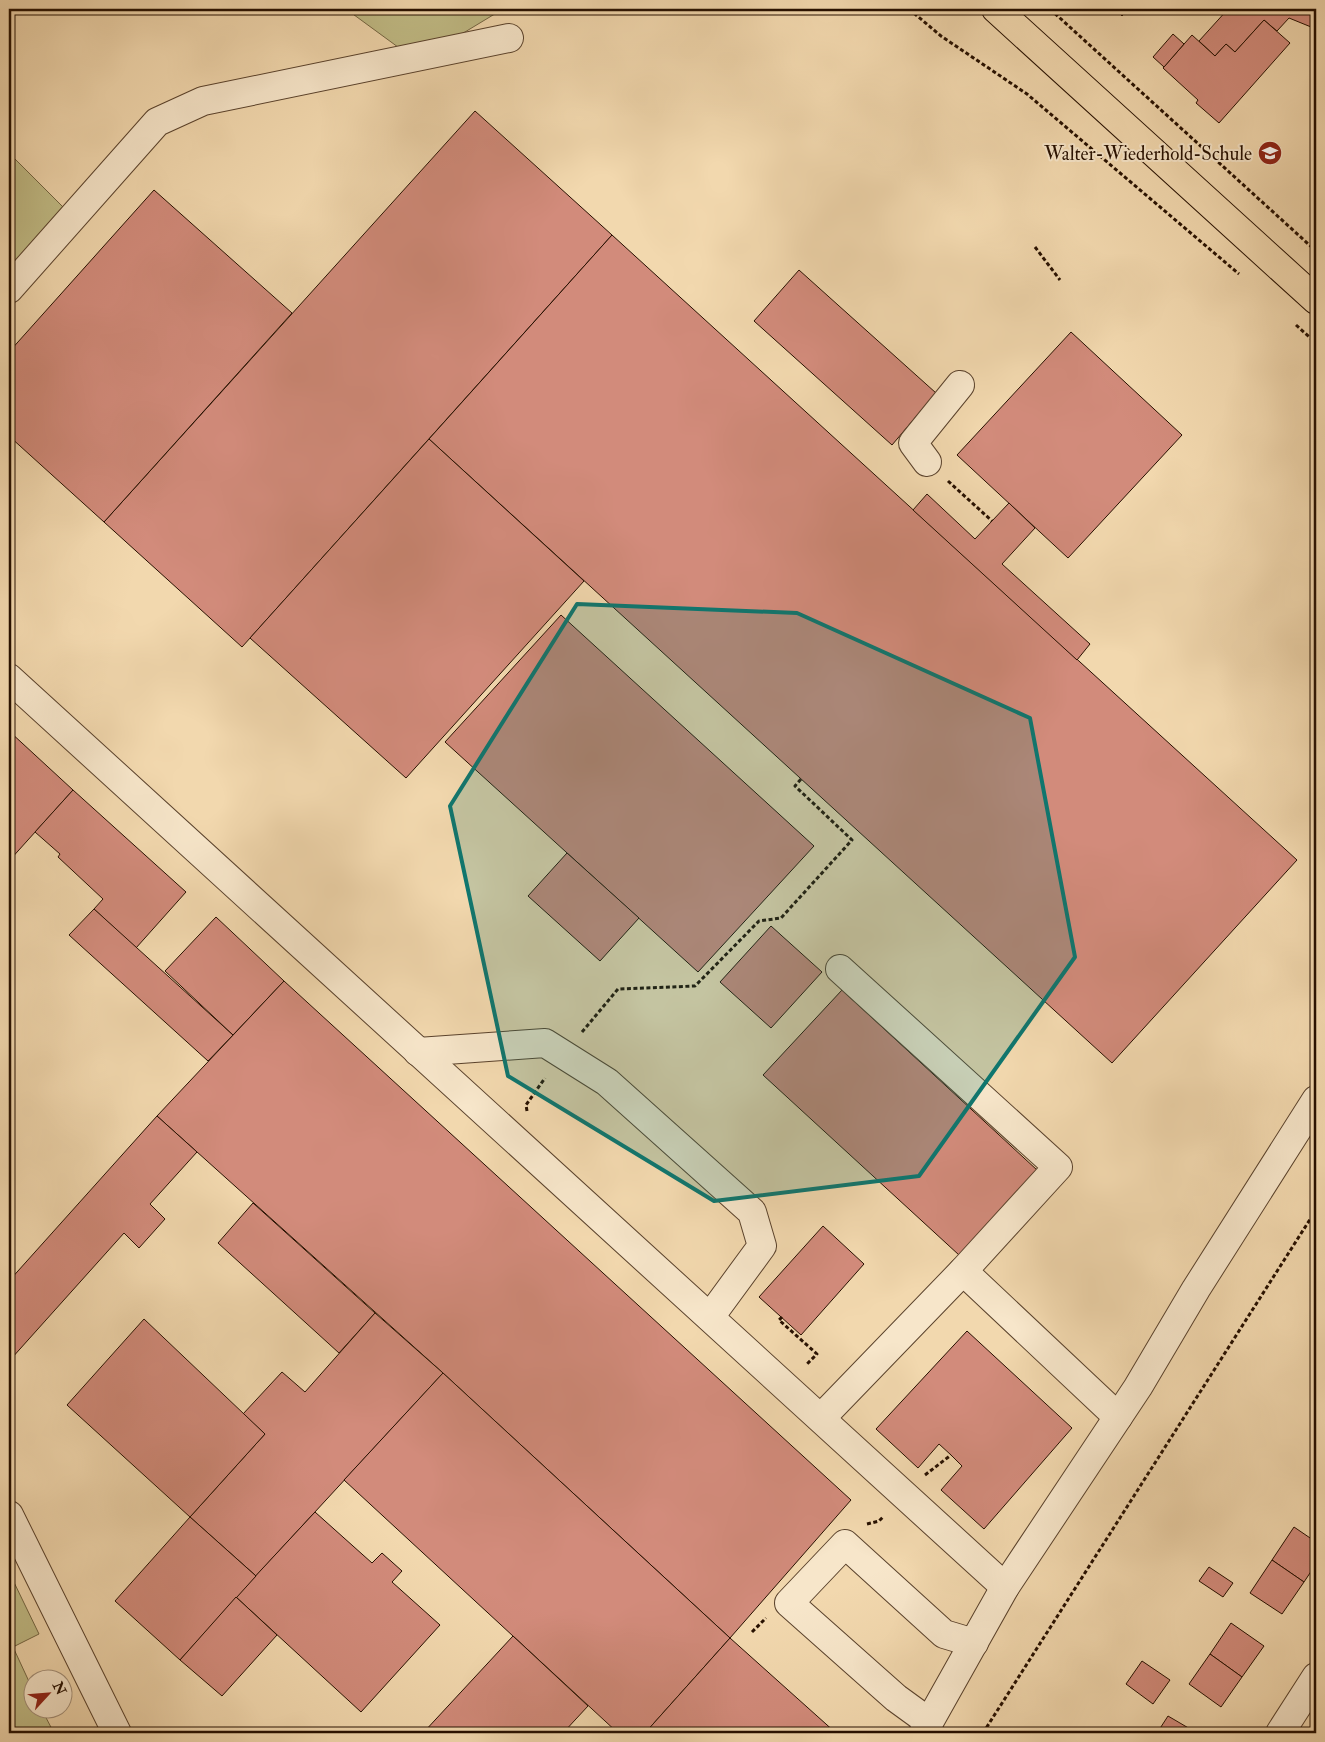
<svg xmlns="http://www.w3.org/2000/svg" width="1325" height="1742" viewBox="0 0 1325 1742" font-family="'IM FELL Double Pica',serif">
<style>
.green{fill:#c1bc86;stroke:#746643}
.building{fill:#d28b7b;stroke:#271000}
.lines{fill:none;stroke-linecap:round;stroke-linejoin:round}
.minor-casing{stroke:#5a422c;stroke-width:30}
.major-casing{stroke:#271000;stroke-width:30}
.path{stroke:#271000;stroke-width:3;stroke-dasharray:4 2.5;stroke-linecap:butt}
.minor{stroke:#f7e6ca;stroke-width:28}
.major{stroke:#f2d8ae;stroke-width:28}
.marked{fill:#0f766e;fill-opacity:0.2;stroke:#0f766e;stroke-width:4;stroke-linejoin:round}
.labels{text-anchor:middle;stroke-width:4;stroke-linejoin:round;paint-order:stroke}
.poi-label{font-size:19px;fill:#271000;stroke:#f7e6ca;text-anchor:end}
</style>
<rect width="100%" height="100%" fill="#f2d8ae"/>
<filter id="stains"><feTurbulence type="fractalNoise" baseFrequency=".004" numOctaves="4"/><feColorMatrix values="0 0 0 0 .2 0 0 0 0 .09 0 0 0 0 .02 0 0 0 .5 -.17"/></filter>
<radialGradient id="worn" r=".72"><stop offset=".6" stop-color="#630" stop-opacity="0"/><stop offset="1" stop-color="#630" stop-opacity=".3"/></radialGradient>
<g class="green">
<path d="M346 9H501L498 12 417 61Z"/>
<path d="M9 153 81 225 9 305Z"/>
<path d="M9 1572 39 1634 13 1647 32 1688V1710H42L54 1733H9Z"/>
</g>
<g class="building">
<path d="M1115 9H1129L1122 16Z"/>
<path d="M1228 9H1316V29L1289 18 1277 31 1264 20 1235 52 1226 44 1215 56 1199 41Z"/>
<path d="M1264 20 1290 43 1219 123 1196 103 1198 100 1163 68 1192 35 1215 56 1226 44 1235 52Z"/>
<path d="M1173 34 1184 44 1164 67 1153 57Z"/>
<path d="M475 111 612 235 242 647 104 522Z"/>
<path d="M154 190 292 313 104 522 9 436V352Z"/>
<path d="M612 235 1297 860 1112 1063 429 439Z"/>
<path d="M799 270 936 393 892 445 754 321Z"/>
<path d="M1071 332 1182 435 1068 558 957 455Z"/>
<path d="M429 439 584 581 406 778 250 638Z"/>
<path d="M927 494 975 539 1009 503 1035 528 1002 564 1090 644 1077 660 913 510Z"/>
<path d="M561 615 814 846 698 972 445 742Z"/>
<path d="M9 731 73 790 9 861Z"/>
<path d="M73 790 186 892 136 948 94 909 103 899 58 857 60 854 35 832Z"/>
<path d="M567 853 639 918 600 961 528 896Z"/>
<path d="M94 909 233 1035 208 1061 69 935Z"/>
<path d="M216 917 284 981 233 1035 165 971Z"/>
<path d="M771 926 822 972 771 1028 720 982Z"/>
<path d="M284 981 851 1500 730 1638 443 1373 157 1116Z"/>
<path d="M842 990 1037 1170 959 1255 763 1075Z"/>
<path d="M157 1116 197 1152 150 1204 165 1219 139 1248 124 1233 11 1359 9 1356V1281Z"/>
<path d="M253 1203 375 1313 339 1353 218 1243Z"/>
<path d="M823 1226 864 1264 801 1335 759 1297Z"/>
<path d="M375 1313 443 1373 256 1576 190 1517 265 1434 243 1414 282 1372 305 1392Z"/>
<path d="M144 1319 265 1434 190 1517 67 1405Z"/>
<path d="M967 1331 1072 1428 984 1529 941 1490 962 1466 951 1455 939 1444 918 1468 876 1429Z"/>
<path d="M443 1373 730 1638 645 1733H618L344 1480Z"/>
<path d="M315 1512 372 1563 382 1553 402 1571 392 1582 440 1625 361 1712 236 1597Z"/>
<path d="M190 1517 256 1576 180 1660 115 1601Z"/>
<path d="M1294 1527 1316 1542V1564L1304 1582 1272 1560Z"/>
<path d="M1272 1560 1304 1582 1282 1614 1250 1593Z"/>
<path d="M1209 1567 1233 1583 1223 1597 1199 1581Z"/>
<path d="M236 1597 277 1635 222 1696 180 1660Z"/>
<path d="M1231 1623 1264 1646 1242 1677 1210 1654Z"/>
<path d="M513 1636 588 1706 563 1733H423Z"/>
<path d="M730 1638 836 1733H645Z"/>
<path d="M1210 1654 1242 1677 1221 1707 1189 1684Z"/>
<path d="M1142 1661 1170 1680 1153 1704 1126 1684Z"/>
<path d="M1168 1716 1197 1733H1157Z"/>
</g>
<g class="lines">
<g class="minor-casing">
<g id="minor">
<path d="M9 289 157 122 203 101 509 38"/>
<path d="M927 462 913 443 960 385"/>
<path d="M9 678 1005 1587"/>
<path d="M418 1052 545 1043 607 1082 752 1212 762 1246 710 1317"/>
<path d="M963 1271 1118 1417"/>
<path d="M821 1418 963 1271 1058 1167 840 969"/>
<path d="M9 1515 117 1733"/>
<path d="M929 1722 896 1698 789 1603 845 1544 944 1634 974 1643"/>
<path d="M923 1733 1005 1587 1138 1387 1196 1289 1316 1100"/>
<path d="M1280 1733 1316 1677"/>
</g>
</g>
<g class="major-casing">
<path id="major" d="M996 9 1316 300"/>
</g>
<g class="path">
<path d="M909 9 941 36 1027 94 1239 274"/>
<path d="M1050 9 1316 251"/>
<path d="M1035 247 1060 280"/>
<path d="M1296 325 1316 343"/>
<path d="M948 481 992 521"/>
<path d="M582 1032 618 989 695 986 759 921 781 918 852 840 795 786 801 779"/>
<path d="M527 1111 526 1105 545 1078"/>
<path d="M782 1317 779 1320 817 1354 806 1365"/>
<path d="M925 1475 951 1455"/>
<path d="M867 1524 879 1521 884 1516"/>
<path d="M752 1632 766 1618"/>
<path d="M983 1733 1316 1210"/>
</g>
<use href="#minor" class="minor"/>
<use href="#major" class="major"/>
</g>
<path class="marked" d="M577 604 797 613 1030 718 1075 957 919 1176 714 1201 508 1076 450 806Z"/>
<defs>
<g id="school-disc" transform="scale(1.25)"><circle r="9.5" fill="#8f2418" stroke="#f7e6ca"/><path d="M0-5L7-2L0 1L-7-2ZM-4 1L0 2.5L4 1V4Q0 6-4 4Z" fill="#fff"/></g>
</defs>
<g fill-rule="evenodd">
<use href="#school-disc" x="1270" y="153"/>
</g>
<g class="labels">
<g class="poi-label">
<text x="1252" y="160">Walter-Wiederhold-Schule</text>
</g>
</g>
<rect width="1325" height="1742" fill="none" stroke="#f2d8ae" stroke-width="30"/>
<rect x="10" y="10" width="1305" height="1722" fill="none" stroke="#271000" stroke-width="2.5"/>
<rect x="15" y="15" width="1295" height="1712" fill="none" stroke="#271000"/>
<g transform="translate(48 1694) rotate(64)"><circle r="24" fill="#f7e6ca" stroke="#a49079"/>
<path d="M0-4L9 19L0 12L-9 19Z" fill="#8f2418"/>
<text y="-8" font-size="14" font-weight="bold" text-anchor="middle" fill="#271000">N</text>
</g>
<rect width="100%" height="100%" filter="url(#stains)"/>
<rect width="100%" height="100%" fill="url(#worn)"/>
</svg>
